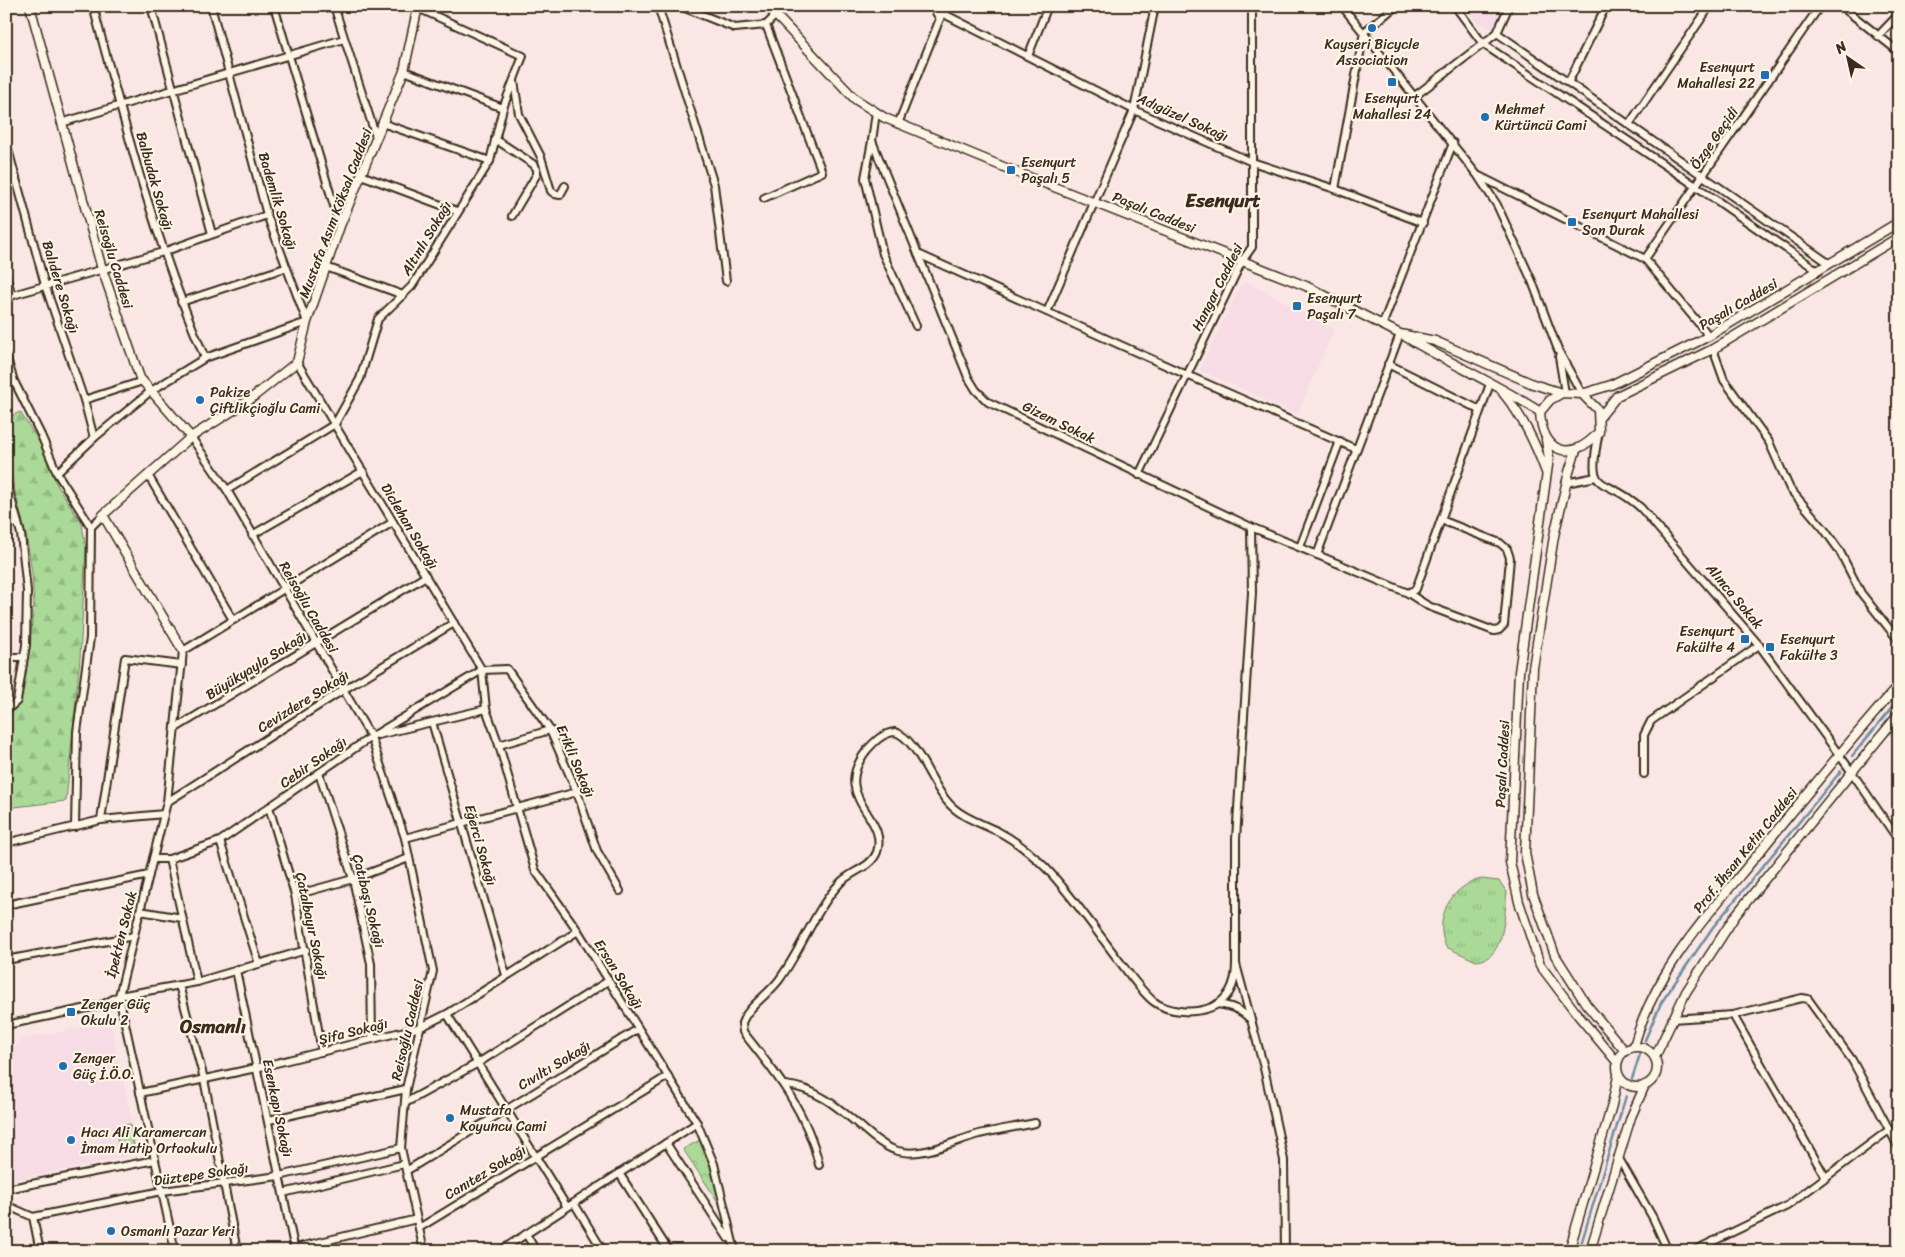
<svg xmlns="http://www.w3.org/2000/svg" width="1905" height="1257" viewBox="0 0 1905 1257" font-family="Sriracha,sans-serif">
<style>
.built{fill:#f7dbe5}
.grass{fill:url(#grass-tufts);stroke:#72825b}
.forest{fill:url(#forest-firs);stroke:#72825b}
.park{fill:url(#park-crowns);stroke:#72825b}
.pitch{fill:#aad998;stroke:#72825b}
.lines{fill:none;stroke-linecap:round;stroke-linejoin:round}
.stream{stroke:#708d9e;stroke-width:2.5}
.minor-casing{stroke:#3b2a1e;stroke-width:10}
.tertiary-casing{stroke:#3b2a1e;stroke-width:11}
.minor{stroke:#fcf5e5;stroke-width:6}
.tertiary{stroke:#fcf5e5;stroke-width:8}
.poi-dot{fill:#1f6fb2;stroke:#fcf5e5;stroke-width:2}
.labels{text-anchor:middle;stroke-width:4.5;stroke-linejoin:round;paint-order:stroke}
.poi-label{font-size:14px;fill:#3b2a1e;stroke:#fcf5e5;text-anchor:start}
.street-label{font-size:14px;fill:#3b2a1e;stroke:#fcf5e5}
.district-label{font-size:19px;font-weight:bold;fill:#3b2a1e;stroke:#fcf5e5}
</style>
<defs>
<pattern id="grass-tufts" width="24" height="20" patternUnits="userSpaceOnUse" patternTransform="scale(1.25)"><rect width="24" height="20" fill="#aad998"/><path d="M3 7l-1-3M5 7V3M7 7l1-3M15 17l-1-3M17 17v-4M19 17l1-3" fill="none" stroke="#93ba83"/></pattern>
<pattern id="forest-firs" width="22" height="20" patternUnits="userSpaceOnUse" patternTransform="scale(1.25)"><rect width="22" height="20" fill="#aad998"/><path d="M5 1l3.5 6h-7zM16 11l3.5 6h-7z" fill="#93ba83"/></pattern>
<pattern id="park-crowns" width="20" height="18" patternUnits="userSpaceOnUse" patternTransform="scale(1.25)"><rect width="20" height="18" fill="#aad998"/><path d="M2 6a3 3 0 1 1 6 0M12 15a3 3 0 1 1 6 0" fill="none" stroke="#93ba83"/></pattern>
</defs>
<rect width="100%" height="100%" fill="#f9e6e5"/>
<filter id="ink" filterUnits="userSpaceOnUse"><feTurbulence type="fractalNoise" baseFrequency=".02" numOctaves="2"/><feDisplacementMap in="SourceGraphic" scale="10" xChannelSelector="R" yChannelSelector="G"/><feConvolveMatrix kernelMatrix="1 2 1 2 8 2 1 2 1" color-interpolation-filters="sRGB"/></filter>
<g filter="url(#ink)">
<g class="built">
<path d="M1465 6H1503L1495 30 1478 23Z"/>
<path d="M1248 283 1334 329 1297 414 1200 370 1240 286Z"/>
<path d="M105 1023 111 1027 139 1154 10 1181 6 1161V1048L22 1045 21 1040Z"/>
</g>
<path class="grass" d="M1481 879 1499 881 1507 892C1504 913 1506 960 1476 961L1446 947C1433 918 1451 886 1481 879Z"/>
<path class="forest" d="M20 412 40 443 57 485 82 524 86 549 80 658 66 801 6 808V720L19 698 26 673 34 605 32 573 27 540 6 454V418Z"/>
<path class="park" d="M700 1140 704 1143 728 1217 683 1149Z"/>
<path class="pitch" d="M130 1124 135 1151 120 1154 115 1127Z"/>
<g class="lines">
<g class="stream">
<path d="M1852 756 1899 699"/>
<path d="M1645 1040 1661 1003 1713 927 1841 771"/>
<path d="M1632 1079 1641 1051"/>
<path d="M1579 1251 1626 1096"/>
</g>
<g class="minor-casing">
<g id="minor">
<path d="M93 6C125 126 156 245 205 358"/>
<path d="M151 6 212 234"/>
<path d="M274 6 340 226"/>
<path d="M334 6 376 137"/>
<path d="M658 6 714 185 726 281"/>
<path d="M680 6 735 28 766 25"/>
<path d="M932 6 940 19"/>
<path d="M1342 6 1478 176 1497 205 1532 281 1558 350 1582 394"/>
<path d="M1455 6 1483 44 1696 186 1814 268 1816 273"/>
<path d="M1841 6 1899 52"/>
<path d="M942 13 1134 110 1252 162 1335 189 1423 223"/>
<path d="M1497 33 1830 264"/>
<path d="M1878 36 1899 14"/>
<path d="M1028 56 1048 6"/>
<path d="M404 71 503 108"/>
<path d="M514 81 519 114 541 157 551 191 555 194 560 195 565 186"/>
<path d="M1569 81 1606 6"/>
<path d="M1415 96 1497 33 1509 6"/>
<path d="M876 112 872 141 968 377 976 390 988 402 1251 527 1408 593 1428 606 1494 631 1499 630 1504 625 1510 558 1507 549 1500 543 1441 520"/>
<path d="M61 123 344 39"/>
<path d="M382 123 490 161"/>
<path d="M1630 123 1710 6"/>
<path d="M898 124 945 6"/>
<path d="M495 139 533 164 537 169V174L512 216"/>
<path d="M872 141 865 178 883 254 916 326"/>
<path d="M6 142 45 285 84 400 94 438"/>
<path d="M361 175 457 211"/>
<path d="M1479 176 1645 259 1705 331 1707 337"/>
<path d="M1335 189 1364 32 1396 6"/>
<path d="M6 190 16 177"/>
<path d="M764 198 822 172 766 25 775 16"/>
<path d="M918 254 1187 375 1356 449"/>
<path d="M1645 259 1820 6"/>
<path d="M326 267 403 295"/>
<path d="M6 275 12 296"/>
<path d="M6 297 163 252 267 215"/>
<path d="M181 302 285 268"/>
<path d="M1047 312 1134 110 1155 6"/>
<path d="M1382 326 1453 143"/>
<path d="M1713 349 1724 380 1769 442 1790 489 1824 529 1839 550 1861 593 1899 641"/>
<path d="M6 356 14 381 41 435 57 473 91 527"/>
<path d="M1559 357 1565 393"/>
<path d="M297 362 482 670 486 709 499 745 535 870 578 931 697 1123 714 1164 735 1251"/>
<path d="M1388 364 1480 410"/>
<path d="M84 400 143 381"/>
<path d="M1599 432C1585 499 1603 473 1641 508L1759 645 1851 771 1899 841"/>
<path d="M191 437 227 490 371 737 405 838 433 971 406 1089 401 1148 424 1251"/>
<path d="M57 473 94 438 151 391 205 358 307 322 267 215 211 6"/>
<path d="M148 475 233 620"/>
<path d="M1139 475 1242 261 1252 247V6"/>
<path d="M6 480 21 534 27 591 26 645 17 701 6 711"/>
<path d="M1566 483 1596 477"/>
<path d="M227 490 335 424 360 379 378 319 412 286 490 161 503 108 523 56 418 8"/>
<path d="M6 525 18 523"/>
<path d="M1251 527 1252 593 1236 839V964L1264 1068 1284 1160 1285 1251"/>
<path d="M252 535 363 471"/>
<path d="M1300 547 1340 441"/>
<path d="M1317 555 1400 334"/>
<path d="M1408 593 1416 589 1490 384"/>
<path d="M6 657H24"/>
<path d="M432 722 506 975"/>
<path d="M176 728 426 576"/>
<path d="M378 735 486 709"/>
<path d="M499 745 550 730"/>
<path d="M319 773 353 879 371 964 372 1039"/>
<path d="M1644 774V735L1651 721 1759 645"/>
<path d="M167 802 343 690 454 623"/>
<path d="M269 807 295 895 322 1052"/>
<path d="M101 820 125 658 182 665"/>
<path d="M75 827 77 732 90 638 91 527 103 515"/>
<path d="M405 838 577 792"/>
<path d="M220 841 259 964"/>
<path d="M6 843 101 820 164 814"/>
<path d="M153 859H169L220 841 371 737 482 670 507 669 550 730 577 792 597 851 620 891"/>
<path d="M169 859 197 982"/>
<path d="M295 895 353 879 409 858"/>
<path d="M6 905 149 875"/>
<path d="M140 911 182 918"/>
<path d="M6 960 134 936"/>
<path d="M236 970 295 1251"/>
<path d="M179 985 204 1079 237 1251"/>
<path d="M1217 1004C1231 1006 1240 1009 1250 1019"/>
<path d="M447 1014 567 1207"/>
<path d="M1733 1015 1826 1178"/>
<path d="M1672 1019 1733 1015 1802 998 1808 999 1852 1060 1899 1148"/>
<path d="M6 1025 102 1005 119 996 197 982 306 950"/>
<path d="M785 1085C818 1088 841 1110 866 1131 875 1139 886 1148 898 1151 923 1158 954 1141 979 1134 997 1130 1016 1127 1035 1123"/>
<path d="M140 1093 256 1068 421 1027 447 1014 578 931"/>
<path d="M405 1103 478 1063 608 981"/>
<path d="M269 1120 406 1089"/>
<path d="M666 1143 728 1238"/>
<path d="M1618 1157 1653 1218 1668 1251"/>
<path d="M819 1165C808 1113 776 1073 743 1032L742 1023C748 1006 769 994 779 980 802 949 814 911 840 883 851 871 871 868 877 852 889 816 829 798 867 750 875 741 883 733 895 732 916 738 931 783 946 800 958 816 980 823 997 831 1015 840 1032 854 1046 868 1070 893 1095 929 1117 958 1128 972 1139 989 1153 1001 1168 1013 1195 1014 1212 1007 1230 999 1236 982 1236 964"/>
<path d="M406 1171 638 1029"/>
<path d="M619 1173 669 1251"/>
<path d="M6 1189 155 1160"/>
<path d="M283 1193 404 1164"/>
<path d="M574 1203 603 1251"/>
<path d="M6 1205 33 1217 162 1191 279 1176 401 1148"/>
<path d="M33 1217 40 1251"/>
<path d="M419 1228 668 1076"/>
<path d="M526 1234 536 1251"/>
<path d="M295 1248 417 1219"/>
<path d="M175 1251 119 996 167 802 183 651 393 522"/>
<path d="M500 1251 697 1123"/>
<path d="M1693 1251 1787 1206 1889 1130"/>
</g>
</g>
<g class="tertiary-casing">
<g id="tertiary">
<path d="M30 6 102 269 140 378 191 437"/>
<path d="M767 6 855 99 885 118 1011 170 1306 286 1400 334 1435 341 1533 384 1562 393"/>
<path d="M1406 337C1450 364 1498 384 1540 412"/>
<path d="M1503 393C1523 417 1535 443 1546 472"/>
<path d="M1582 394 1598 410 1599 432C1572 463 1542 454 1540 412L1550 400 1562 393 1582 394 1611 385 1707 337 1899 222"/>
<path d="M1600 417 1617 396 1713 349 1899 237"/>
<path d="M1546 440 1549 458 1519 672 1510 862 1519 902 1540 965 1577 1014 1617 1062"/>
<path d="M1576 450 1569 472 1554 536 1533 668 1525 853 1533 894 1555 955 1586 1004 1624 1050"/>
<path d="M183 651 103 515 191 437 248 401 297 362 307 322 340 226 404 71 418 6"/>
<path d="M1634 1046C1654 971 1710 912 1758 854 1804 797 1850 740 1899 685"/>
<circle cx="1637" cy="1067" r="20"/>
<path d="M1655 1057 1686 992 1735 916 1899 714"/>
<path d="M1569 1251 1612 1105 1618 1076"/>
<path d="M1590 1251 1631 1117 1645 1085"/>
</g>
</g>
<use href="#minor" class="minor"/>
<use href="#tertiary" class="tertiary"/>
</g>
</g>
<g class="poi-dot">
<circle cx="1372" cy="28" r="5"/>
<rect x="1760" y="70" width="10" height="10" rx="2.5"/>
<rect x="1387" y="77" width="10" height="10" rx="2.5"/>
<circle cx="1485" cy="117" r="5"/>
<rect x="1006" y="165" width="10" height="10" rx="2.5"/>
<rect x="1567" y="217" width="10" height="10" rx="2.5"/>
<rect x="1292" y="301" width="10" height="10" rx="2.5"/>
<circle cx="200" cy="400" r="5"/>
<rect x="1740" y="634" width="10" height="10" rx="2.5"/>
<rect x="1765" y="642" width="10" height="10" rx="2.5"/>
<rect x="66" y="1007" width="10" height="10" rx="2.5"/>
<circle cx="63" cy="1066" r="5"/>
<circle cx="450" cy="1118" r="5"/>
<circle cx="71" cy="1140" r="5"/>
<circle cx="111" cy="1231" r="5"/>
</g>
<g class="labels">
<g class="poi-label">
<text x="1372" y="49" text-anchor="middle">Kayseri Bicycle<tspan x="1372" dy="16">Association</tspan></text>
<text x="1755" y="72" text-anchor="end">Esenyurt<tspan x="1755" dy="16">Mahallesi 22</tspan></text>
<text x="1392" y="103" text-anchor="middle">Esenyurt<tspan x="1392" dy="16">Mahallesi 24</tspan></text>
<text x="1495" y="114">Mehmet<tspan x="1495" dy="16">Kürtüncü Cami</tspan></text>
<text x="1021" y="167">Esenyurt<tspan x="1021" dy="16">Paşalı 5</tspan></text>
<text x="1582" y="219">Esenyurt Mahallesi<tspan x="1582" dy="16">Son Durak</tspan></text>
<text x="1307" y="303">Esenyurt<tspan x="1307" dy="16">Paşalı 7</tspan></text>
<text x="210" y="397">Pakize<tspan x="210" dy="16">Çiftlikçioğlu Cami</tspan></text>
<text x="1735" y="636" text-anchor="end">Esenyurt<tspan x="1735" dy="16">Fakülte 4</tspan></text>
<text x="1780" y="644">Esenyurt<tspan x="1780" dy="16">Fakülte 3</tspan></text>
<text x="81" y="1009">Zenger Güç<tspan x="81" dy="16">Okulu 2</tspan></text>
<text x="73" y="1063">Zenger<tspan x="73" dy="16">Güç İ.Ö.O.</tspan></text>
<text x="460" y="1115">Mustafa<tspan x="460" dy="16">Koyuncu Cami</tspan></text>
<text x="81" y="1137">Hacı Ali Karamercan<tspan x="81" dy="16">İmam Hatip Ortaokulu</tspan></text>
<text x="121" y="1236">Osmanlı Pazar Yeri</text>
</g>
<g class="street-label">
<text transform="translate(1183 117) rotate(24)" y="5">Adıgüzel Sokağı</text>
<text transform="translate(1714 138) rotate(-55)" y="5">Özge Geçidi</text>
<text transform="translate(155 181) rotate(74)" y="5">Balbudak Sokağı</text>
<text transform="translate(278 201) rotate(73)" y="5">Bademlik Sokağı</text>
<text transform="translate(1154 212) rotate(22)" y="5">Paşalı Caddesi</text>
<text transform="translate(335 213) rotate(-69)" y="5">Mustafa Asım Köksal Caddesi</text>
<text transform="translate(426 238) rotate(-59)" y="5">Altınlı Sokağı</text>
<text transform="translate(114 259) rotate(73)" y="5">Reisoğlu Caddesi</text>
<text transform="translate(61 287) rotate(73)" y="5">Balıdere Sokağı</text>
<text transform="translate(1217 287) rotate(-63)" y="5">Hangar Caddesi</text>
<text transform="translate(1738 304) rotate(-30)" y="5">Paşalı Caddesi</text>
<text transform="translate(1059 422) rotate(26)" y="5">Gizem Sokak</text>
<text transform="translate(410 526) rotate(59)" y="5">Diclehan Sokağı</text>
<text transform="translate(1735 596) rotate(50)" y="5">Alınca Sokak</text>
<text transform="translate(309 607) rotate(60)" y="5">Reisoğlu Caddesi</text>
<text transform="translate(256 665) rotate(-32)" y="5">Büyükyayla Sokağı</text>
<text transform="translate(303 701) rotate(-32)" y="5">Cevizdere Sokağı</text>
<text transform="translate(576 761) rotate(67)" y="5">Erikli Sokağı</text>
<text transform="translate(313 762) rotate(-35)" y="5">Cebir Sokağı</text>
<text transform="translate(1502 764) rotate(-87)" y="5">Paşalı Caddesi</text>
<text transform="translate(481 845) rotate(74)" y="5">Eğerci Sokağı</text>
<text transform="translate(1745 850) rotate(-51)" y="5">Prof. İhsan Ketin Caddesi</text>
<text transform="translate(369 901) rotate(76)" y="5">Çatıbaşı Sokağı</text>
<text transform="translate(312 926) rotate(78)" y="5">Çatalbayır Sokağı</text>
<text transform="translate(121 934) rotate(-76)" y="5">İpekten Sokak</text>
<text transform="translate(619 974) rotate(58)" y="5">Ersan Sokağı</text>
<text transform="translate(407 1030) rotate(-77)" y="5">Reisoğlu Caddesi</text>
<text transform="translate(353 1031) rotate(-14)" y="5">Şifa Sokağı</text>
<text transform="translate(554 1065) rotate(-31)" y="5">Cıvıltı Sokağı</text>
<text transform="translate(278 1108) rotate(78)" y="5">Esenkapı Sokağı</text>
<text transform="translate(485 1172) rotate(-31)" y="5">Canıtez Sokağı</text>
<text transform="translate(201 1174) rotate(-8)" y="5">Düztepe Sokağı</text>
</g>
<g class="district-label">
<text x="1223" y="207">Esenyurt</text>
<text x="213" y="1033">Osmanlı</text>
</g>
</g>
<rect width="1905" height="1257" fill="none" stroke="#fcf5e5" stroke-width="25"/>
<rect x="12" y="12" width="1880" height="1232" fill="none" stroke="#3b2a1e" stroke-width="2" filter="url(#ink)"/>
<g transform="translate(1848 58) rotate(326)" stroke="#fcf5e5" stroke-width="4" paint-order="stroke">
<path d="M0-4L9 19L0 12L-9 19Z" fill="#3b2a1e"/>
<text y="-8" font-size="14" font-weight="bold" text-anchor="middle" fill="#3b2a1e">N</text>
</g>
</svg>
